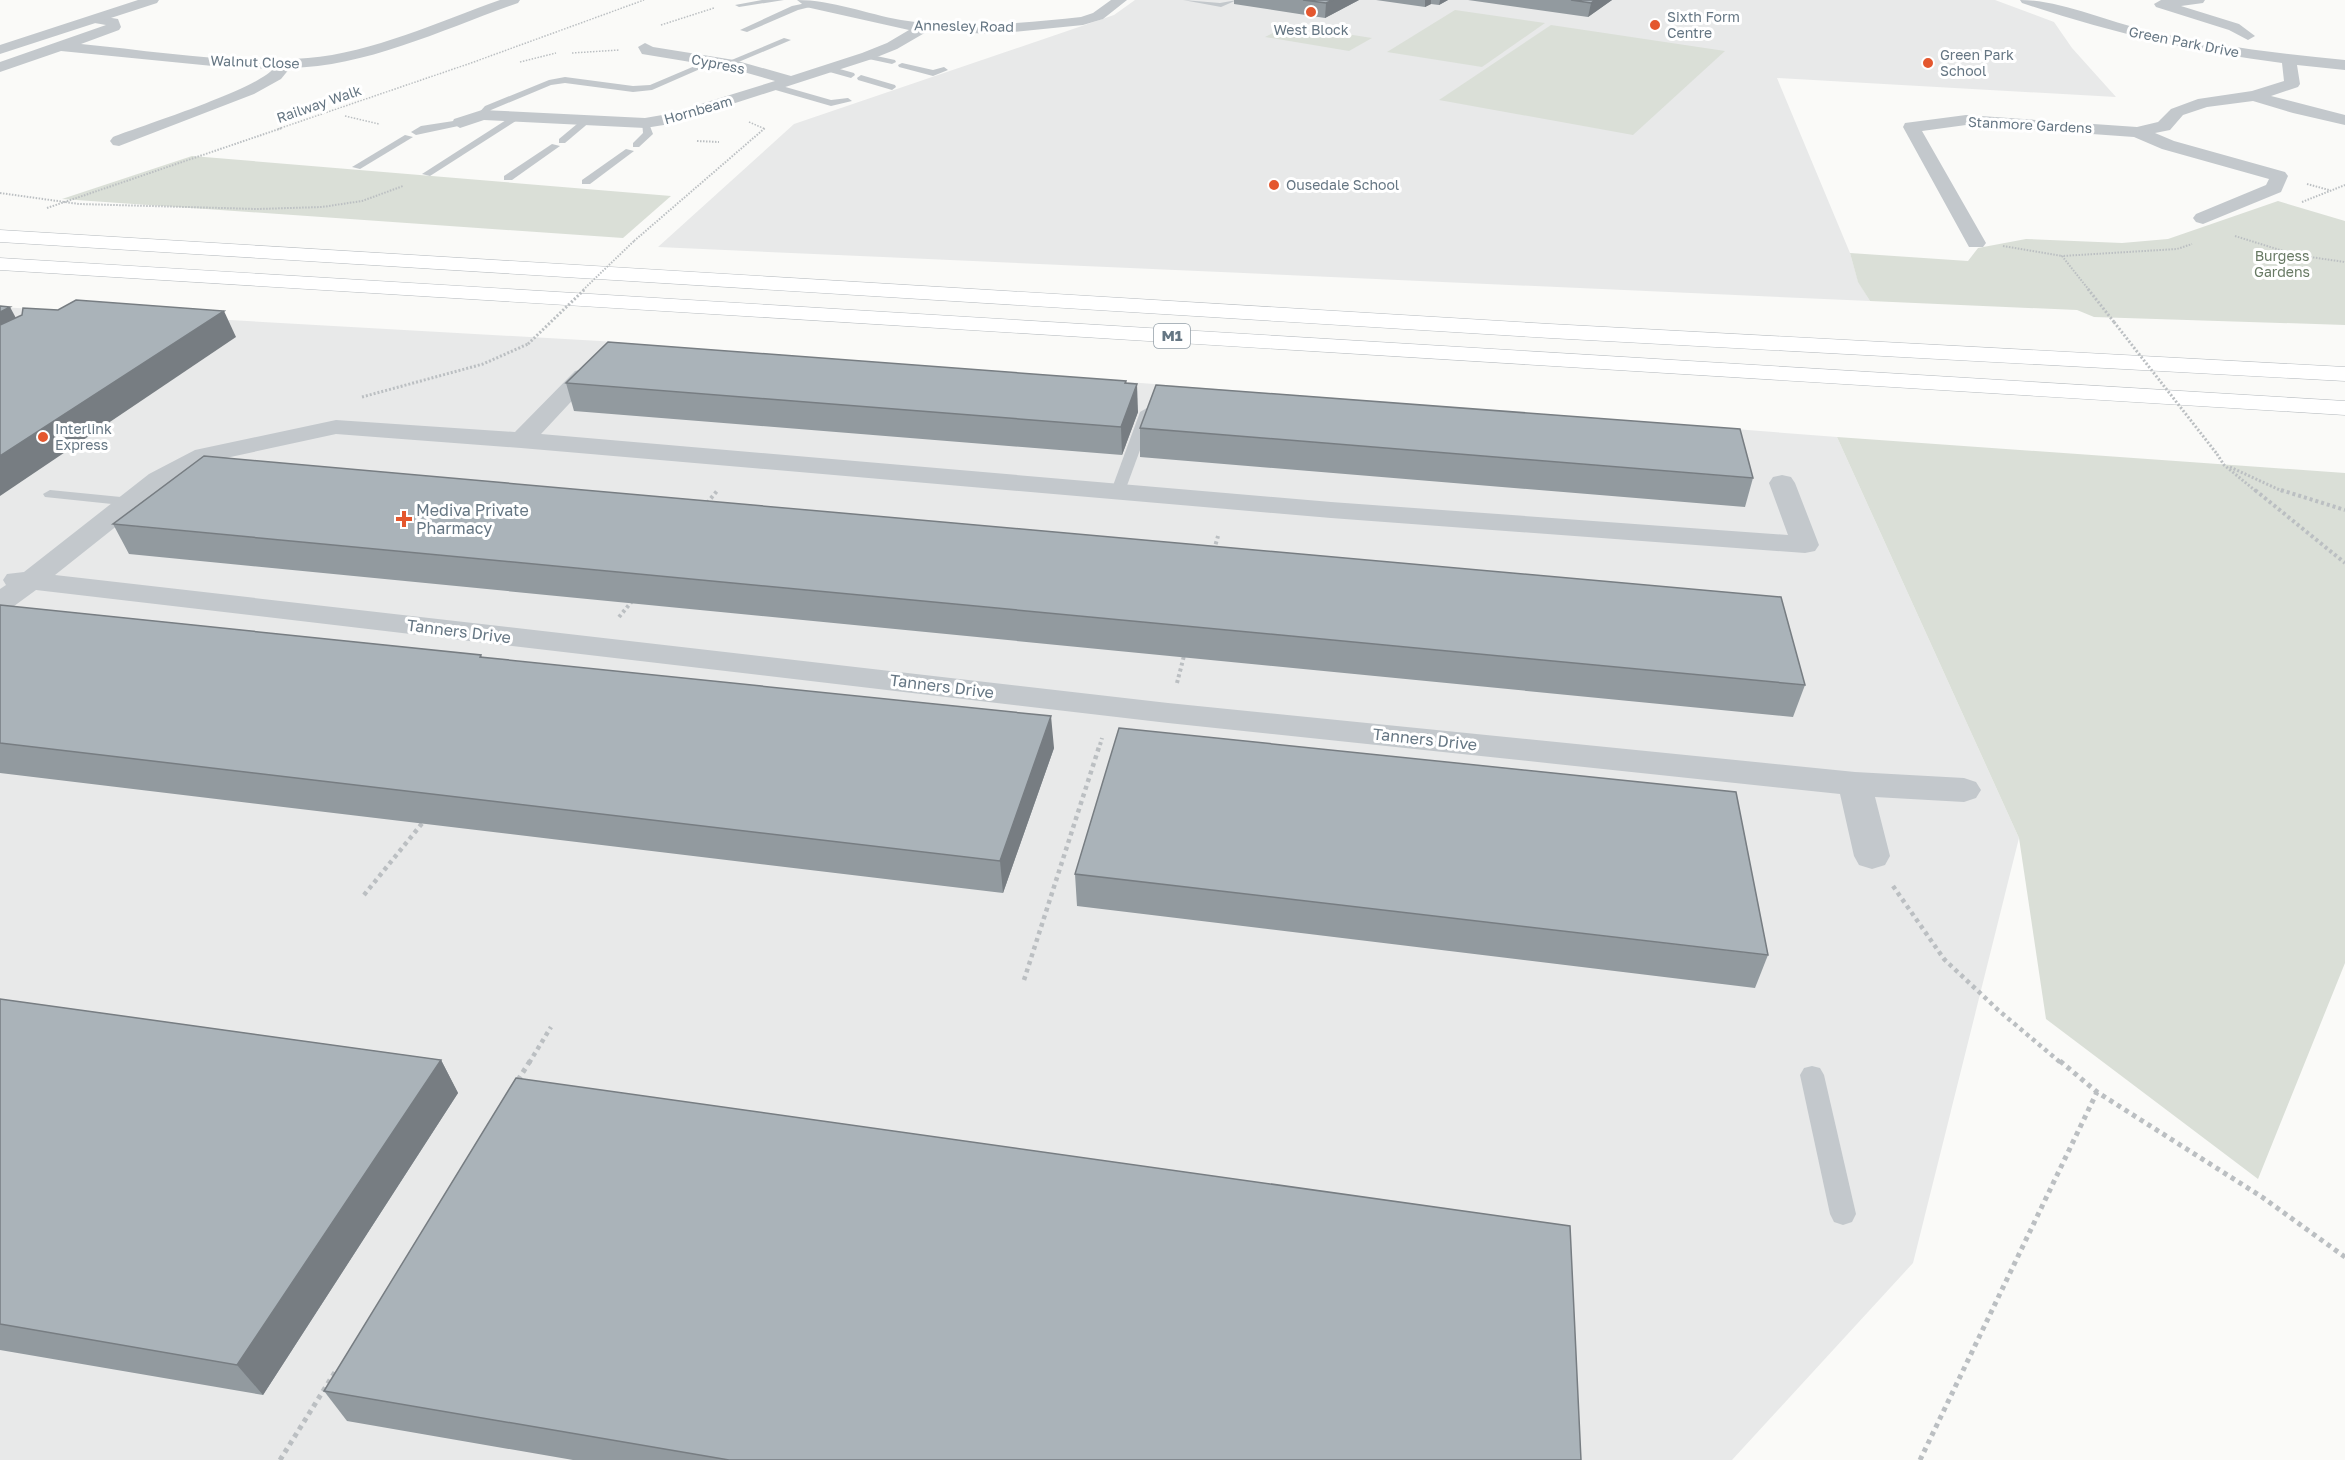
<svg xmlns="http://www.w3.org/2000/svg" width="2345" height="1460" viewBox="0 0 2345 1460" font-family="'Golos Text',sans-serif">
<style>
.built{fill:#e8e9e9}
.green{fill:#dadfd7}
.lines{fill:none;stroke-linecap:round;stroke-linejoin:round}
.motorway-casing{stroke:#b4b9bd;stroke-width:1}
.path-far5{stroke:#bbbfc2;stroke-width:1.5;stroke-dasharray:1.5 1.5;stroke-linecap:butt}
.path-far4{stroke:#bbbfc2;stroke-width:2;stroke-dasharray:1.5 1.5;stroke-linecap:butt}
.path-far3{stroke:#bbbfc2;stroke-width:3;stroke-dasharray:2 2;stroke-linecap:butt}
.path-far2{stroke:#bbbfc2;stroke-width:4;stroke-dasharray:3 3;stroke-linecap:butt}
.path-far1{stroke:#bbbfc2;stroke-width:4.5;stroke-dasharray:4 4;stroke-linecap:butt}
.path{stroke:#bbbfc2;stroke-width:5;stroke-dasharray:4.5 4.5;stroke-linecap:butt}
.service{fill:#c3c8cc;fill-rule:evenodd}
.minor{fill:#c3c8cc;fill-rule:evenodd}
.tertiary{fill:#c3c8cc;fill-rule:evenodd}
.motorway{fill:#fff;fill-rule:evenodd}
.path-bridge-far1{stroke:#bbbfc2;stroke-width:2;stroke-dasharray:1.5 1.5;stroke-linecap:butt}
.path-bridge{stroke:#bbbfc2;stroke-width:3;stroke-dasharray:2 2;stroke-linecap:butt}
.wall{fill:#929a9f}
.shaded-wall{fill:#777d82}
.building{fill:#aab3b9;stroke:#777d82;stroke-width:1.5}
.poi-dot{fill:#e4572e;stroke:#fff;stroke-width:2}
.labels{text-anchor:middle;stroke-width:6;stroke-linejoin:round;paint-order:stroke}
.far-poi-label{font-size:14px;fill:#657683;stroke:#fff;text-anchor:start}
.far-street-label{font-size:14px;fill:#657683;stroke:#fff}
.far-park-label{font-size:14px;fill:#687a64;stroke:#fff}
.shield{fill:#fff;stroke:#939fa8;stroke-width:1.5}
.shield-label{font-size:15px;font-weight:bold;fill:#657683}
.poi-label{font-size:16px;fill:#657683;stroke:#fff;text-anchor:start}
.street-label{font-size:16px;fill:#657683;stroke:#fff}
</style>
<rect width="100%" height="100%" fill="#fafaf8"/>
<g class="built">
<path d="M1135 0H1995L2054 22 2072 48 2116 97 1777 78 1850 253 1858 281 1870 301 658 247 794 124 1114 15Z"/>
<path d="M0 307 600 341 1837 437 2019 838 1913 1263 1732 1460H0Z"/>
</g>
<g class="green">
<path d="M1455 10 1545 23 1482 67 1387 52Z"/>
<path d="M1289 25 1372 38 1349 51 1265 37Z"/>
<path d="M1551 25 1725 51 1633 135 1439 100Z"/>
<path d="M192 156 671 196 623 238 62 199Z"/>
<path d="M2278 201 2345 221V325L2094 317 2077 310 1870 301 1858 282 1850 253 1968 261 1978 248 2026 239 2122 243 2168 239Z"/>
<path d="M1837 437 2345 473V963L2258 1179 2046 1019 2019 838Z"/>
</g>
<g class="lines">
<g class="motorway-casing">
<g id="motorway">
<path d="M0 230 1550 324 2345 367V381L1550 338 0 242Z"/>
<path d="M0 258 2345 401V415L0 270Z"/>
</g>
</g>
<g class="path-far5">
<path d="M661 25 714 8"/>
<path d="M572 53 619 50"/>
<path d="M520 62 556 53"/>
<path d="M345 116 379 124"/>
<path d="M749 122 765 129"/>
<path d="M278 129 471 63 644 0"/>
</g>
<g class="path-far4">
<path d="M697 141 719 142"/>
<path d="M2307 184 2329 190"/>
<path d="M0 193 79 204 257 209 322 207 362 201 403 186"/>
<path d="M2302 202 2345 185"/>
<path d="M47 208 282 128"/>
<path d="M2235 236 2296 255 2345 262"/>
<path d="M634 241 765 128"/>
<path d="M2003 246 2062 256"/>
<path d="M2089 290 2062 256 2177 249 2192 244"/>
</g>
<g class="path-far3">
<path d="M2088 289 2114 322"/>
<path d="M362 397 483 364 528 344"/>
<path d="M2217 454 2224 465 2257 492"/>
<path d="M2230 467 2284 492"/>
</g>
<g class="path-far2">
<path d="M2255 490 2345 563"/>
<path d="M2281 490 2345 510"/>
<path d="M707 503 717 491"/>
<path d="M1214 550 1218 536"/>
<path d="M619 617 633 600"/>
<path d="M1177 683 1185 652"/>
<path d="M1100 745 1102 738"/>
</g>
<g class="path-far1">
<path d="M1893 886 1944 959 1998 1010 2061 1063"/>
<path d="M364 895 424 821"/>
<path d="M1024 980 1100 744"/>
<path d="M529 1063 551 1027"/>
</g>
<g class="path">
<path d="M2060 1061 2097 1092 2262 1197 2345 1257"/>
<path d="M518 1080 530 1061"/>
<path d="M280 1460 335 1372"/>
<path d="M1920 1460 2097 1092"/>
</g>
<g class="service">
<path d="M762 0H784L739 7 735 5Z"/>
<path d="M1183 0 1220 3 1237 0 1221 7Z"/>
<path d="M811 2 814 6 798 10 747 32 740 30 792 6Z"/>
<path d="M784 38 791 40 729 66 722 64Z"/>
<path d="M867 54 895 60 896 62 892 64 864 58V54Z"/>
<path d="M709 60 716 62 652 90 633 92 565 83 551 85 491 110 485 117 477 115 485 106 549 80 565 77 633 86 650 85Z"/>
<path d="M902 63 933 70 944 67 948 70 933 76 899 67 898 65Z"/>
<path d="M829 66 854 73 855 75 851 78 826 71 825 69Z"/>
<path d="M861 75 895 85 896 87 892 90 858 80 857 78Z"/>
<path d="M775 84 831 100 848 98 852 101 831 106 772 89 771 87Z"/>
<path d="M514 115 522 117 430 176 422 174Z"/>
<path d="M583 119 591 121 565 143H559V139Z"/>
<path d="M460 120 463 121V125L416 135 411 132 421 126Z"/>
<path d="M642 121H648L653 134 639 147H633V143L643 133Z"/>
<path d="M405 135 413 137 360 169 352 167Z"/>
<path d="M552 144 560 146 512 180H504V176Z"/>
<path d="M626 149 634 151 590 184H582V180Z"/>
<path d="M1147 408 1154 412 1125 491 1123 494H1113L1111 491 1140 412Z"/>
<path d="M50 490 131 498 138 502 131 506 45 497 43 494Z"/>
<path d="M1812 1066 1820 1068 1824 1075 1856 1214 1852 1222 1843 1225 1834 1222 1830 1214 1800 1075 1804 1068Z"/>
</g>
<g class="minor">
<path d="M500 0H520L518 3C446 28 367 67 290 68L281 79 254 94 119 146 113 145 110 141 113 137C144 125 258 89 274 68L243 69 61 51 0 72V62L106 25 89 22 87 19 94 15 118 19 121 27 119 30 81 44C155 51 233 65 308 58 372 53 440 21 500 0Z"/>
<path d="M797 0C832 0 867 14 901 20 959 30 1023 23 1081 17L1093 13 1111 0H1127L1103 19 1083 25 993 34 928 31 897 49 872 59 670 124 645 128 484 120 460 128 452 123 454 119 482 110 645 118 668 114 775 81 733 69 642 54 638 47 645 43 653 47 734 60 791 76 862 53 887 43 909 30 806 7Z"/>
<path d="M2020 0C2059 0 2106 21 2145 30 2211 45 2278 54 2345 60V70L2297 65 2300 84 2298 87 2271 96 2345 115V125L2293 113 2253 101 2207 107 2183 115 2170 130 2155 133 2174 141 2285 172 2288 176 2281 192 2203 224 2196 222 2193 218 2196 214 2266 185 2269 179 2162 149 2134 137 1966 125 1922 131 1986 243 1983 247H1969L1903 127 1905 123 1966 115 2137 127 2158 122 2171 109 2198 99 2252 91 2284 81 2282 63C2193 52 2107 32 2022 3Z"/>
<path d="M2161 0H2205L2203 3 2181 6 2239 24 2255 36 2248 40 2229 30 2156 7 2154 4Z"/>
<path d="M583 369 591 371 595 376 541 434 1331 502 1788 535 1769 483 1773 477 1782 475 1791 477 1795 483 1819 545 1815 551 1805 553 1331 518 521 448 336 434 212 461 167 486 55 575 1168 703 1855 772 1964 778 1976 782 1981 790 1976 798 1964 802 1875 797 1890 856 1885 865 1872 869 1859 865 1854 856 1840 794 1168 723 36 590 10 609 0 612V589L6 585 3 580 7 574 24 572 149 474 195 450 336 420 515 432 575 371Z"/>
</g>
<path class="tertiary" d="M138 0H159L157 3 0 54V45Z"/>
<use href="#motorway" class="motorway"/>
<path class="path-bridge-far1" d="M583 290 634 241"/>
<g class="path-bridge">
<path d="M2114 322 2217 454"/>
<path d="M528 344 585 289"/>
</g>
</g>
<g class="wall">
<path d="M1234 0H1359L1325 18 1234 4Z"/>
<path d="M1376 0H1448L1439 5 1431 4 1425 7Z"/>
<path d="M1468 0H1612L1588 17Z"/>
<path d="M1126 381 1138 412 1122 455 574 411 566 383Z"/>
<path d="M1140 428 1753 478 1745 507 1140 457Z"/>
<path d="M113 524 1805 685 1793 717 129 554Z"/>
<path d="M0 605 481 655 482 657 1054 748 1003 893 0 773Z"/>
<path d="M1075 874 1768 955 1755 988 1077 906Z"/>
<path d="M0 999 441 1060 458 1093 263 1395 0 1350Z"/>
<path d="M324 1391 1581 1460H573L347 1421Z"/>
</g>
<g class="shaded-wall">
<path d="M1333 0H1359L1325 18 1326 3Z"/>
<path d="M1425 0H1431V4L1425 7Z"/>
<path d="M1440 0H1448L1439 5Z"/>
<path d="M1595 0H1612L1588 17 1591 3Z"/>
<path d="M10 307 24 333 0 345V312Z"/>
<path d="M224 311 236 337 0 496V456Z"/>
<path d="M1137 384 1138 412 1122 455 1121 427Z"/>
<path d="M1051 716 1054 748 1003 893 1000 861Z"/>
<path d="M441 1060 458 1093 263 1395 237 1365Z"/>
</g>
<g class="building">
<path d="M1303 0H1333L1326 3Z"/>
<path d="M1571 0H1595L1591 3Z"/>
<path d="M76 300 224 311 0 456V325L22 315 23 308 58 310Z"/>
<path d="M0 306 10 307 0 312Z"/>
<path d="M608 342 1126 381 1125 383 1137 384 1121 427 566 383Z"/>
<path d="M1156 385 1740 429 1753 478 1140 428Z"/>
<path d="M204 456 1781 597 1805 685 113 524Z"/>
<path d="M0 605 481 655 480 657 1051 716 1000 861 0 743Z"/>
<path d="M1119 728 1736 792 1768 955 1075 874Z"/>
<path d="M0 999 441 1060 237 1365 0 1324Z"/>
<path d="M516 1078 1570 1226 1581 1460H729L324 1391Z"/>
</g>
<g class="poi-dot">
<circle cx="1311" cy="12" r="6"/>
<circle cx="1655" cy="25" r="6"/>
<circle cx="1928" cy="63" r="6"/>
<circle cx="1274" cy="185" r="6"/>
<circle cx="43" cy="437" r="6"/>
<path d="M401 510h6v6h6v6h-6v6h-6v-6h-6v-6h6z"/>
</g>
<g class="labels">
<g class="far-poi-label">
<text x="1667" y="22">Sixth Form<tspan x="1667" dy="16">Centre</tspan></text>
<text x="1311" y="35" text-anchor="middle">West Block</text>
<text x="1940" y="60">Green Park<tspan x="1940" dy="16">School</tspan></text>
<text x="1286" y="190">Ousedale School</text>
<text x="55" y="434">Interlink<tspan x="55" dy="16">Express</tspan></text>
</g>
<g class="far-street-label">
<text transform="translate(964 26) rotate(1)" y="5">Annesley Road</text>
<text transform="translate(2184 42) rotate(11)" y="5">Green Park Drive</text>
<text transform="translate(255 62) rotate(2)" y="5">Walnut Close</text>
<text transform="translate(718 64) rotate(11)" y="5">Cypress</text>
<text transform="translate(319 104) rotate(-19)" y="5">Railway Walk</text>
<text transform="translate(698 110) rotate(-16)" y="5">Hornbeam</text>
<text transform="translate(2030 125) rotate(3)" y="5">Stanmore Gardens</text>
</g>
<g class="far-park-label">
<text x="2282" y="261">Burgess<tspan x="2282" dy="16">Gardens</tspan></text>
</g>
<rect class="shield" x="1154" y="324" width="36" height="24" rx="4.5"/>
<g class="shield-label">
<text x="1172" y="341">M1</text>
</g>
<g class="poi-label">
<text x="416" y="516">Mediva Private<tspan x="416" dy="18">Pharmacy</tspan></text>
</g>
<g class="street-label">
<text transform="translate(459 631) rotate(7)" y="6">Tanners Drive</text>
<text transform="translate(942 686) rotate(7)" y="6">Tanners Drive</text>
<text transform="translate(1425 739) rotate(6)" y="6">Tanners Drive</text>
</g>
</g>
</svg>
